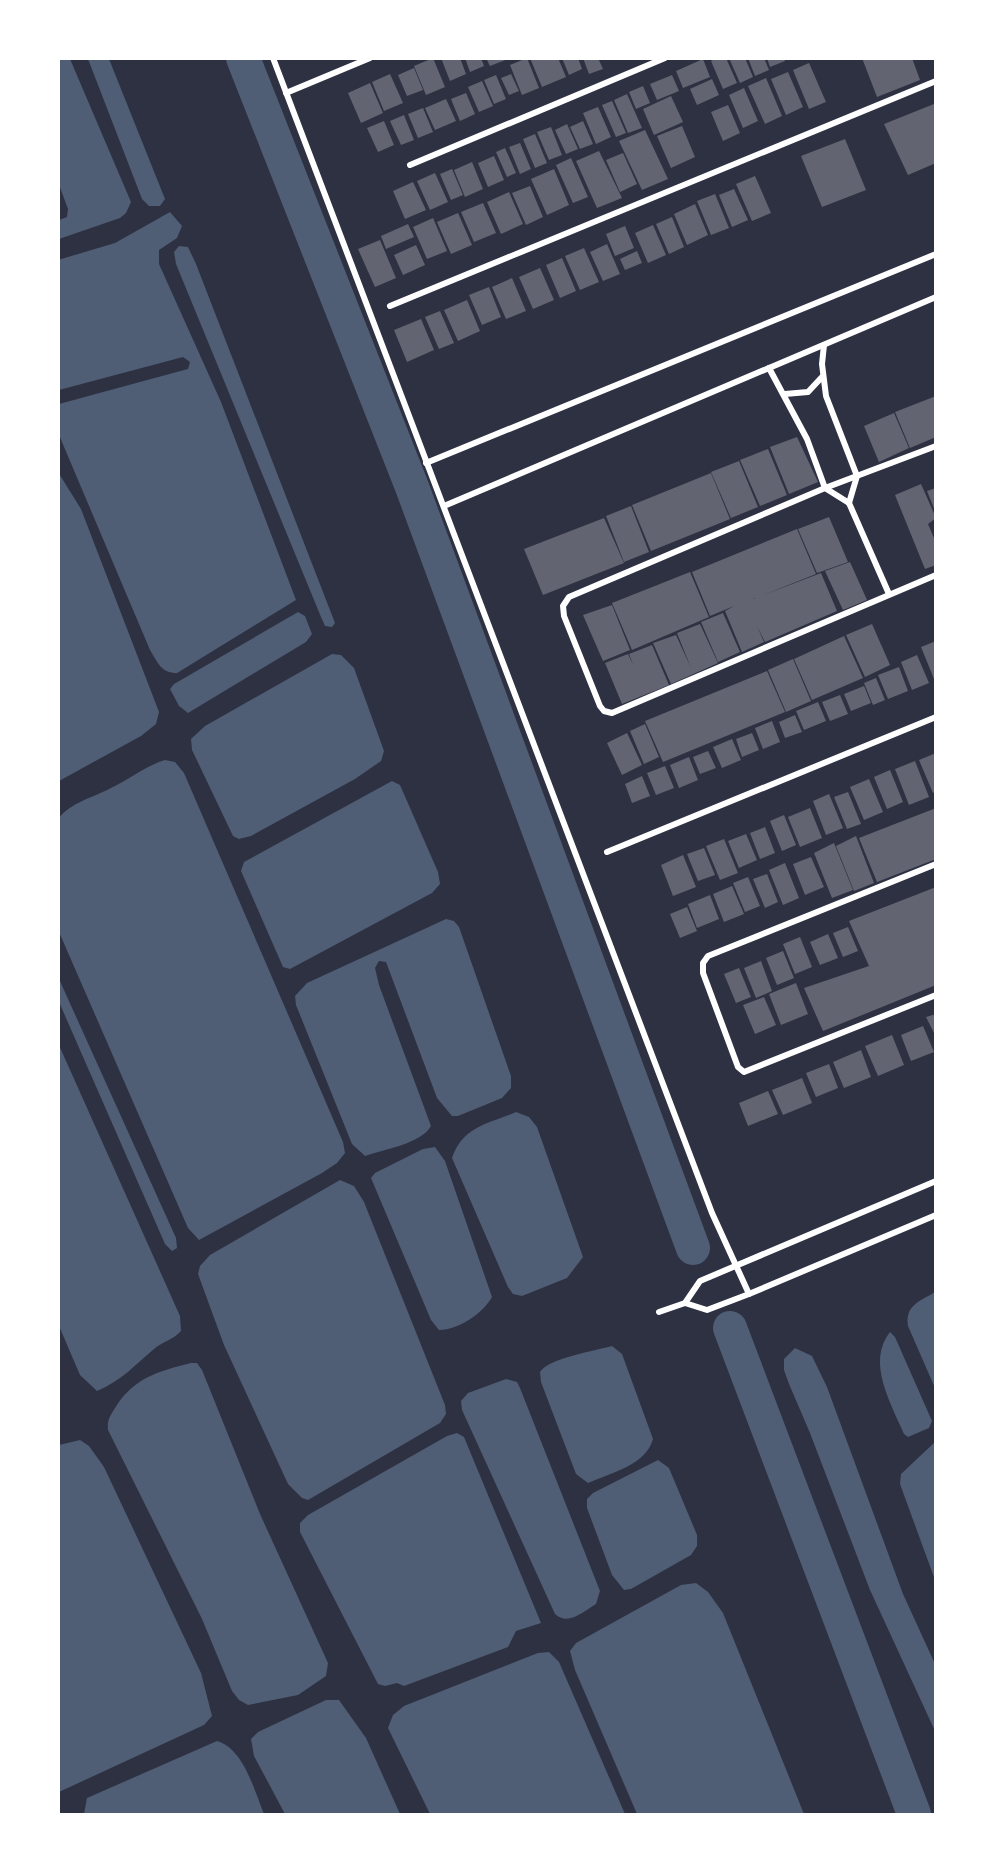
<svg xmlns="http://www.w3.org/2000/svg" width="994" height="1873" viewBox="0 0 994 1873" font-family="Montserrat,sans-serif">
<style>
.water{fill:#4f5d75}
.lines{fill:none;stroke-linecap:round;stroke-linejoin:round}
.river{stroke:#4f5d75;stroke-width:34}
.building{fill:#626471}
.minor{stroke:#fff;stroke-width:6}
</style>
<rect width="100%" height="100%" fill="#2d3142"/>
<g class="water">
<path d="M59 58 70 59 131 202 126 213 120 218 59 239V220L67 217 68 209 58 182Z"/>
<path d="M88 59H109L165 199 160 206H149L142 199Z"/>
<path d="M170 212 182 226 177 238 159 250V264L221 402 296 600 177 673C161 673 158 663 150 650L59 435V404L173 373 188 369 190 362 183 357 59 390 58 260 115 243Z"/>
<path d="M179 246 188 247 196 264 335 623 332 627 325 626 321 617 176 264 174 252Z"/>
<path d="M58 472 81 509 159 712 156 724 141 736 59 781Z"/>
<path d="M298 612 305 616 312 634 306 642 188 713 179 706 170 689 174 684Z"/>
<path d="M332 654 341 655 354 668 384 751 381 761 355 779 251 836 239 839 233 836 192 750 191 739 205 726Z"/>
<path d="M165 760 175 762 184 773 343 1142 345 1153 337 1163 322 1173 199 1240 188 1228 59 932V818C70 803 94 797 111 788 130 779 145 766 165 760Z"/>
<path d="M392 781 400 785 438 872 440 884 432 893 290 969 283 967 241 871 244 862Z"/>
<path d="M446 919 454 921 459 927 511 1076V1088L502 1098 458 1116H452L437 1098 386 962 379 961 375 968 379 985 431 1126C421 1144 384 1149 365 1156L352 1144 296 1005 295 996 307 983Z"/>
<path d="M59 979 176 1238 177 1248 172 1251 165 1244 59 1002Z"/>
<path d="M58 1043 180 1316 181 1331C173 1340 162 1342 154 1349 134 1366 121 1381 97 1391L80 1375 59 1326Z"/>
<path d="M516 1112 529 1117 537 1127 583 1257 567 1278 522 1296 513 1294 508 1287 452 1158C463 1126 488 1124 516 1112Z"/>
<path d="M435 1147 445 1161 492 1297C483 1313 459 1330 439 1330L431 1320 371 1178 375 1173 423 1149Z"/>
<path d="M340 1180 354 1186 364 1202 445 1405 446 1414 440 1423 308 1500 302 1498 288 1484 224 1345 198 1274 200 1266 210 1255Z"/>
<path d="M935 1292V1388L908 1326C905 1305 919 1302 935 1292Z"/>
<path d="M890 1332 895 1337 932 1421 929 1428 908 1437 904 1434C891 1403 866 1362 890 1332Z"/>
<path d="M612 1346 622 1354 653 1439C646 1465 611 1473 588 1483L576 1474 541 1382 540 1372C549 1358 594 1351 612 1346Z"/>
<path d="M795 1348 812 1356 827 1387 903 1594 935 1664V1731L870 1590 810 1433 789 1384 784 1370V1359Z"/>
<path d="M191 1363H197L202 1370 260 1514 328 1663 326 1676 298 1695 248 1705 239 1700 232 1691 202 1619 108 1430C107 1420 110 1416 115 1408 133 1378 159 1371 191 1363Z"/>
<path d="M506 1379 517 1382 520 1388 600 1591 596 1604C583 1612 568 1626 555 1614L462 1410 461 1401 468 1393Z"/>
<path d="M457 1433 464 1437 541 1623 516 1631 508 1647 404 1686 397 1683 385 1686 378 1684 300 1532V1523L308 1515 447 1436Z"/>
<path d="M80 1440 89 1446 104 1467 201 1673 212 1716 204 1725 59 1792V1445Z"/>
<path d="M935 1442V1580L900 1484 901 1474Z"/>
<path d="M658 1460 669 1468 697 1535V1546L691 1555 631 1589 624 1590 612 1575 587 1508V1499L593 1493Z"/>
<path d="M696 1583 708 1592 723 1613 804 1814H637L575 1670 570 1651 576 1643 681 1585Z"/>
<path d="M549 1652 559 1662 625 1814H430L388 1728 393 1715 404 1706 538 1653Z"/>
<path d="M339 1700 366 1738 400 1814H285L254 1756 251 1739 258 1732 326 1700Z"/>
<path d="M217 1741C244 1749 254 1790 264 1814H84L87 1798Z"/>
</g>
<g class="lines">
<g class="river">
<path d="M243 58 412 487 693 1248"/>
<path d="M730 1328 914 1814"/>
</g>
</g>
<g class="building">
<path d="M433 58 445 87 426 95 414 66Z"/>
<path d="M441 58H460L466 74 450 81Z"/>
<path d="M465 58H481L484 66 470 72Z"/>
<path d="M486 58H508V59L490 66Z"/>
<path d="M527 58 539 88 522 95 510 65Z"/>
<path d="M530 58H558L566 77 542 87Z"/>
<path d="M562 58H578L582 69 569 75Z"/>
<path d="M583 58H598L603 69 589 74Z"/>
<path d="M717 58H726L737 83 723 89 711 61Z"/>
<path d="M729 58H745L753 77 740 83Z"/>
<path d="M748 58H764L769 70 755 76Z"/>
<path d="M767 58H784L785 61 770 67Z"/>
<path d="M862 58H912L920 80 877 97Z"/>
<path d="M703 59 710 77 683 88 676 71Z"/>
<path d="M809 63 826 102 809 109 793 70Z"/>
<path d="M414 68 423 90 407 96 398 75Z"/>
<path d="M788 72 803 107 786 115 771 79Z"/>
<path d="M390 74 403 103 384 111 372 82Z"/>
<path d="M511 74 519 91 509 95 501 78Z"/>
<path d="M496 75 506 99 494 104 484 80Z"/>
<path d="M672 75 679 91 657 100 650 84Z"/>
<path d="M766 78 782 116 765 124 748 86Z"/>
<path d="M712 79 719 95 697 105 690 89Z"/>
<path d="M482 81 493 106 479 112 468 87Z"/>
<path d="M370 83 383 113 361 123 348 93Z"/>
<path d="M643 86 650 103 636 109 629 92Z"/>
<path d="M744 88 758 121 743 128 729 95Z"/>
<path d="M466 93 475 114 460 121 451 99Z"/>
<path d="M627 94 642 128 628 133 614 100Z"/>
<path d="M671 96 683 122 654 135 643 109Z"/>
<path d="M446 99 456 121 435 130 425 108Z"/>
<path d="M612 101 626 133 616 137 602 105Z"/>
<path d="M934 104 936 163 908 175 884 124Z"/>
<path d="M728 105 740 133 723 141 711 112Z"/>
<path d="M598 107 611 137 596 144 583 113Z"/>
<path d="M423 108 433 132 418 138 408 114Z"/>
<path d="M404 115 414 140 401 145 390 121Z"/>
<path d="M384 121 394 145 378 152 367 128Z"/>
<path d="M583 121 593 144 580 149 570 127Z"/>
<path d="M567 124 578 149 566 154 555 130Z"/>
<path d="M682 126 695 157 671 168 657 136Z"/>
<path d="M551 127 562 155 549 160 537 132Z"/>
<path d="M645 130 668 179 642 190 619 141Z"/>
<path d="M535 134 547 163 535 168 523 139Z"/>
<path d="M845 139 866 190 822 207 801 156Z"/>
<path d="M520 143 531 169 520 174 509 147Z"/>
<path d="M505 148 516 173 507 177 496 152Z"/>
<path d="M599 151 622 198 597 208 576 161Z"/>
<path d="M623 153 637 184 620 192 606 160Z"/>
<path d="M494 156 504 180 488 187 478 163Z"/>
<path d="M571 158 588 197 573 203 556 165Z"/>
<path d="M472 162 483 189 465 197 454 170Z"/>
<path d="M452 169 463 195 451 200 440 174Z"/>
<path d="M554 169 569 205 547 215 531 179Z"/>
<path d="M435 173 448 202 430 210 417 181Z"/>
<path d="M755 176 771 213 752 221 736 184Z"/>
<path d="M413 182 426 210 405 219 393 191Z"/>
<path d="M530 186 543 217 526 225 512 193Z"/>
<path d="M734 189 748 220 732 227 719 195Z"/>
<path d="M509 192 523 224 501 234 487 202Z"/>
<path d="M715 194 729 228 711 235 697 201Z"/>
<path d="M483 203 496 233 474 242 461 212Z"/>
<path d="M695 204 708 235 687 245 674 214Z"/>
<path d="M458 213 472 245 451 254 437 222Z"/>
<path d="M672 217 684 247 669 254 656 224Z"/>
<path d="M433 218 447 251 427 259 413 227Z"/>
<path d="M408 224 414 237 386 249 381 236Z"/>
<path d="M653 225 666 255 648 263 635 233Z"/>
<path d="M625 226 634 248 615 256 606 234Z"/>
<path d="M380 240 396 278 375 287 358 249Z"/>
<path d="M607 244 620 274 603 281 590 252Z"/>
<path d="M416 245 425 265 403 275 394 255Z"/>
<path d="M584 248 599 282 580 290 565 256Z"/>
<path d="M637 251 642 263 625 270 620 259Z"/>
<path d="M562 258 576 291 560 298 546 265Z"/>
<path d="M540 268 554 300 533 309 519 277Z"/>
<path d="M512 278 526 311 506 319 492 287Z"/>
<path d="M489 287 501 317 482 325 469 295Z"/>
<path d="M467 300 480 331 458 341 444 310Z"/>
<path d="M440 311 454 343 439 349 425 317Z"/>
<path d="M421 319 434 350 407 362 394 330Z"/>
<path d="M936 396V437L910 448 895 412Z"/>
<path d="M894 413 909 448 879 462 864 426Z"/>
<path d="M797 437 818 482 789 494 770 447Z"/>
<path d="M768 449 787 495 760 506 740 460Z"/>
<path d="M739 461 758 507 731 518 711 472Z"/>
<path d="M711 473 730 519 651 551 632 505Z"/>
<path d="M921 484 936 518 928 524 936 543V565L925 569 895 495Z"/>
<path d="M936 488V511H935L927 491Z"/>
<path d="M631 506 649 552 624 562 606 516Z"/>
<path d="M829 517 848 562 817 573 798 529Z"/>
<path d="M604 518 624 563 543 595 524 549Z"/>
<path d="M797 529 816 574 753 599 821 573 837 611 765 642 757 626 764 642 742 652 725 611 734 606 710 616 692 572Z"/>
<path d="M850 562 867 600 843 610 825 571Z"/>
<path d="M690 572 709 617 632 650 612 603Z"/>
<path d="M612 605 630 650 603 661 583 615Z"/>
<path d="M723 613 740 652 718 662 701 622Z"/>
<path d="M700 624 718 663 671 684 653 643 676 635 691 668 677 633Z"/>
<path d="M872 624 890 665 865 677 846 635Z"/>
<path d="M844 636 863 678 812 700 794 659Z"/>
<path d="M936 641V678L934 679 921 647Z"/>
<path d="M652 645 669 685 622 704 605 663 628 654 633 665 629 654Z"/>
<path d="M917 655 929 683 912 690 901 662Z"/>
<path d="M793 659 811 701 786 712 768 670Z"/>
<path d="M899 667 908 691 888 699 878 675Z"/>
<path d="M767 671 785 712 663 762 645 721Z"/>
<path d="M876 678 885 700 873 705 864 683Z"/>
<path d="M864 686 871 703 851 711 844 694Z"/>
<path d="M840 695 848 714 830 721 822 702Z"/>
<path d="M818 702 826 721 804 730 796 711Z"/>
<path d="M795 715 802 732 785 738 779 722Z"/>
<path d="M772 721 780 742 763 749 755 728Z"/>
<path d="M645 724 659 757 644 764 630 731Z"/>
<path d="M627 733 642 765 622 775 607 743Z"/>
<path d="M752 733 759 750 742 757 736 739Z"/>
<path d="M732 739 741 760 722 768 713 747Z"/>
<path d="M708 751 716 768 700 774 693 757Z"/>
<path d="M936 753V791L933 793 919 760Z"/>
<path d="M689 757 698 780 679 788 670 765Z"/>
<path d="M915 761 929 797 909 805 895 769Z"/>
<path d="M665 766 674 788 656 795 647 773Z"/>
<path d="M890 770 903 802 887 809 874 777Z"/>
<path d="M642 776 650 796 632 803 625 784Z"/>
<path d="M869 779 883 812 864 820 850 787Z"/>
<path d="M848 792 861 824 847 829 834 797Z"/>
<path d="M829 794 843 828 826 835 813 801Z"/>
<path d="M810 808 822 838 800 847 788 817Z"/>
<path d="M936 808V859L877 882 859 838Z"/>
<path d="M784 815 796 845 782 851 770 821Z"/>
<path d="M765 827 775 853 760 859 750 833Z"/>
<path d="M746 834 757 860 739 868 728 841Z"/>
<path d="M856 836 874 883 854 891 836 846Z"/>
<path d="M724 839 738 873 720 880 706 846Z"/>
<path d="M834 843 853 890 832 898 814 853Z"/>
<path d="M704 848 715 875 698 881 687 854Z"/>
<path d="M683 855 696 887 673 896 661 865Z"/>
<path d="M811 857 824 887 805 895 793 864Z"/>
<path d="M785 863 799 898 783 905 769 870Z"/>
<path d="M767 874 778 902 765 908 753 879Z"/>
<path d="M748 877 760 906 745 912 733 883Z"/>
<path d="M732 886 744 914 724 922 713 894Z"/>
<path d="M936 887V985L823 1031 804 988 869 966 849 921Z"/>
<path d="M710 895 719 919 697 928 688 904Z"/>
<path d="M687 907 697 931 680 938 670 914Z"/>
<path d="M848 927 858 951 843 957 833 933Z"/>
<path d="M828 934 838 958 820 965 810 942Z"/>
<path d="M800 937 812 967 795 974 783 944Z"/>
<path d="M783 951 794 978 777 985 766 958Z"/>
<path d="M761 961 772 991 756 998 744 968Z"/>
<path d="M739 968 751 997 736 1003 724 974Z"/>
<path d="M796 983 808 1014 781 1025 769 994Z"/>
<path d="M764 997 776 1025 755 1034 743 1005Z"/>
<path d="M936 1014V1037L926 1017Z"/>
<path d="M923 1026 934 1052 911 1061 901 1035Z"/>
<path d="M892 1035 904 1065 878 1076 865 1046Z"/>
<path d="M861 1050 871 1077 844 1088 833 1062Z"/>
<path d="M829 1064 838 1088 816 1097 806 1073Z"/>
<path d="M802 1078 812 1103 783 1115 772 1090Z"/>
<path d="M768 1091 778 1114 748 1126 739 1103Z"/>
</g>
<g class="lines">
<g class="minor">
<path d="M273 58 712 1213 749 1294"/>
<path d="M286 93 370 58"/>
<path d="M410 165 665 58"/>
<path d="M390 306 936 81"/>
<path d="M824 345 822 364 826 396 857 476 849 503"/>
<path d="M769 368 807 439 825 488 849 503 889 594"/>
<path d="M785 394 808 392 822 377"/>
<path d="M936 446 825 488 569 597 563 606 564 616 600 706 604 711 612 713 936 575"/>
<path d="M426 463 936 254"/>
<path d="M444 506 936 297"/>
<path d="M607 852 936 717"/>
<path d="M936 864 708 956 703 963V973L738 1067 744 1072 936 995"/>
<path d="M685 1303 707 1310 749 1294 936 1215"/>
<path d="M659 1312 685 1303 700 1281 936 1181"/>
</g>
</g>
<rect width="994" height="1873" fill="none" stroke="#ffffff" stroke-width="120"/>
</svg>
